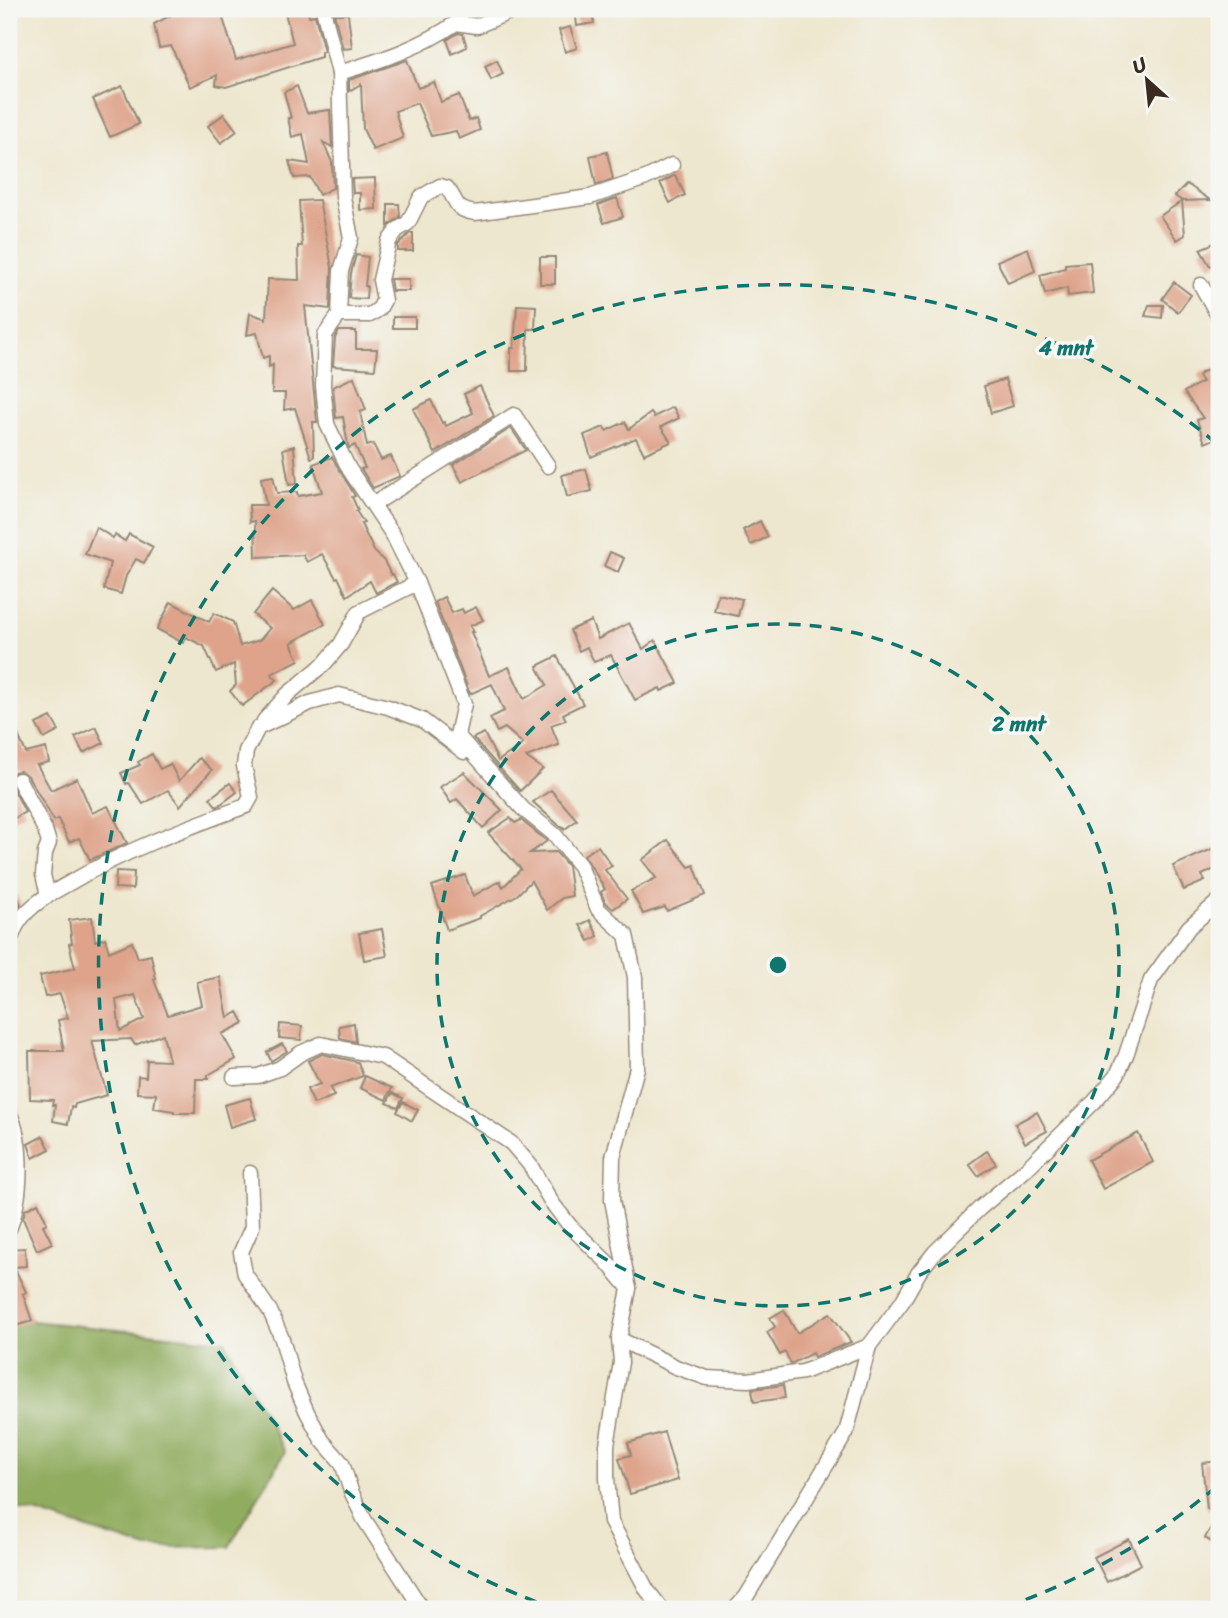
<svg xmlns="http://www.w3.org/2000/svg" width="1228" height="1618" viewBox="0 0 1228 1618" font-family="Sriracha,sans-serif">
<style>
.forest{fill:#90ac5e;stroke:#666b3e;stroke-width:2}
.building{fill:#dea38a;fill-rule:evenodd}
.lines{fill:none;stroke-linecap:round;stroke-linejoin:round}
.minor-casing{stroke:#948876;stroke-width:17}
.minor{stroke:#fff;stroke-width:14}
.ring{fill:none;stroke:#0f766e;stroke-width:3.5;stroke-dasharray:12 9}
.centre{fill:#0f766e;stroke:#f6f6f2;stroke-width:3.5}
.ring-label{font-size:21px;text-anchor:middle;font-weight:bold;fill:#0f766e;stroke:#f6f6f2;stroke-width:7;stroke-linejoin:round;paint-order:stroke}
</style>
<rect width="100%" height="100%" fill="#f6f6f2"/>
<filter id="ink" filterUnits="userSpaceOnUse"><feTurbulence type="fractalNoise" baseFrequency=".0143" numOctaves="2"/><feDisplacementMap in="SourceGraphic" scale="14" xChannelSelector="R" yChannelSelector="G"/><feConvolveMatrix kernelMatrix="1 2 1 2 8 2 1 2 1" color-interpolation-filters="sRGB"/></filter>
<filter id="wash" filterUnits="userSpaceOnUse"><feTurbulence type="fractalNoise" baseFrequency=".00686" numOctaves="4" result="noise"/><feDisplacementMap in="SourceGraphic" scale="28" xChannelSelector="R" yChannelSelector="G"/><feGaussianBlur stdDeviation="1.57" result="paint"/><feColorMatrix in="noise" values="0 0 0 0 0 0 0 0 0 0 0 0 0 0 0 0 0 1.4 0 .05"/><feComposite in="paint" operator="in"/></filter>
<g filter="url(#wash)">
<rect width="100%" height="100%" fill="#eee7cf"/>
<path class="forest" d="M9 1293 32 1321 225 1341 285 1452 229 1547 147 1548 35 1512 9 1508Z"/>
<g id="blocks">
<g class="building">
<path d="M183 9H220L236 60 293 43 284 9H307L309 16 315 15 324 52H321V57L226 87 216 85 217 75 190 87 171 46 159 48 154 24Z"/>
<path d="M575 9H591L594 23 577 26Z"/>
<path d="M334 14H348L352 48 343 49Z"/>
<path d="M570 27 577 48 565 52 559 30Z"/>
<path d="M458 33 463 34 467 47 452 54 447 40Z"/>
<path d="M407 60 418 88 434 82 441 102 459 95 469 121 476 118 480 130 459 139 456 131 431 136 417 103 395 111 403 138 373 150 363 129 361 84 349 91V80Z"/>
<path d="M497 60 503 74 491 80 485 66Z"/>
<path d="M122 86 139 124 110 137 93 99Z"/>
<path d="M297 86 307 113 330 110 332 147 323 142 332 162 333 188 319 195 310 177 294 178 289 161 309 164 303 134 292 137 288 118H291L284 92Z"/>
<path d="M224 114 237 131 221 143 208 126Z"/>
<path d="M607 152 613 179 596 185 590 156Z"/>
<path d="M675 175 685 195 670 203 660 183Z"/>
<path d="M375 178 376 209 360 210V193H353L352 179Z"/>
<path d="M1187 184 1210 200 1182 201 1175 196Z"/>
<path d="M617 198 623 217 604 223 598 205Z"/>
<path d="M319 200 332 267 330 309 305 306 317 422H313L314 457 311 458 295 408 284 410 285 393H272L273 365 269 367V356L263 358 257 333 247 335 250 313 266 319 268 279 299 280 298 246H302L299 201Z"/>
<path d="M1182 201 1185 235 1177 240 1160 216Z"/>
<path d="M388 204H399L400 217 388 226Z"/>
<path d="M410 233H413V251H398V245Z"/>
<path d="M1219 241V262L1210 266 1200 249Z"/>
<path d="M1028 248 1035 271 1008 283 997 261Z"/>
<path d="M356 255 368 257 365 286H367L366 299 349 298 351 273Z"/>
<rect x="540" y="257" width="15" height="27"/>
<path d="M1090 262 1093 293 1068 296 1067 288 1045 294 1040 275 1065 268V264Z"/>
<path d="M390 279H409V291H392Z"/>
<path d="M1174 282 1191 295 1178 312 1162 299Z"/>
<path d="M517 305 536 306 535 329H528L527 371H511V348H514Z"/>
<path d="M1149 305H1163L1162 318 1145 316Z"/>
<rect x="393" y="317" width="22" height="11"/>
<path d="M339 331H356V349H377L375 369 333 366 335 338Z"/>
<path d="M1219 367V437L1205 443 1197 420 1203 418 1184 392 1202 382 1198 376 1202 372Z"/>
<path d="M354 377 366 410 360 412 367 446 373 444 381 460 391 456 400 476 373 488 361 469 365 468 355 445 349 448 348 445 343 417 336 418 333 387Z"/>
<path d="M1005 379 1013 406 991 413 984 386Z"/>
<path d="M480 386 494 416 435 453 413 409 431 400 442 423 444 422 446 426 473 413 464 394Z"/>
<path d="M673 407 679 418 661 427 671 442 644 454 636 438 591 457 584 435 604 427 606 431 625 422 629 429 651 413 654 417Z"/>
<path d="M511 428 526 450 462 482 453 465Z"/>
<path d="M294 446 297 484 289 485 283 449Z"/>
<path d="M332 457 355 496 352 497 358 510 356 511 364 523 361 524 374 551 384 561 391 575 393 574 397 582 376 593 370 581 347 596 338 577 336 578 322 554 307 562 303 555 256 557 255 521 250 522 249 505H266L261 478 273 476 277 493 297 492 298 496 322 492 313 464Z"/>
<path d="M586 469 592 491 567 497 562 475Z"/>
<path d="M760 521 768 537 751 545 743 530Z"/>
<path d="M96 527 113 538 115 535 125 541 129 534 153 547 144 563 136 559 126 576 121 594 104 589 110 563 85 554Z"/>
<path d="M610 552 624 558 618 572 604 566Z"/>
<path d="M272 591 294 610 312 600 325 624 291 643 299 660 271 674 277 680 242 706 230 691 236 685 234 664 216 672 204 646 186 637 183 643 157 629 171 602 209 622 214 613 233 622 240 646 260 640 270 628 253 614Z"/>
<path d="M718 594 742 599 738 616 714 611Z"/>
<path d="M444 597 452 613 462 609 464 613 476 607 483 620 470 626 473 632H471L489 676 509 667 524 699 547 685 537 666 557 656 583 704 563 714 566 720 551 725 559 745 526 757 543 769 520 791 473 738 484 733 498 761 523 744 505 728 497 732 490 718 504 711 492 684 470 694 435 602Z"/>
<path d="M591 621 598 639 629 623 643 649 655 640 678 683 661 691 660 688 635 700 611 655 594 662 587 647 579 651 570 630Z"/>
<path d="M9 715 26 753 46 748 49 762 37 765 51 790 77 778 92 813 108 806 127 843 90 860 79 838 69 842 58 819 54 821 28 776 20 771 14 772 9 780 25 812 9 821Z"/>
<path d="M51 717 59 731 44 739 36 724Z"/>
<path d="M96 727 104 743 83 753 75 737Z"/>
<path d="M152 754 160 769 170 764 179 781 199 758 212 770 180 806 168 790 143 804 129 783 126 784 121 773 140 765 138 762Z"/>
<path d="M464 772 502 810 483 828 457 799 451 803 440 787Z"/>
<path d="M230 783 237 792 217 807 210 798Z"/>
<path d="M551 790 577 820 565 829 562 826 563 829 533 802Z"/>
<path d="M510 818 515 823 521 820 547 841 530 853 556 852 568 866 572 896 562 898 547 910 531 881 517 895 480 916V918L447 930 432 886 465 875 473 896 500 881 503 887 521 869 488 833Z"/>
<path d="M668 840 689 867 694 865 705 895 667 911 665 907 643 914 631 891 656 878 642 860Z"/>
<path d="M598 846 612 866 605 870 627 899 613 909 605 902 601 892 605 889 584 855Z"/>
<path d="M1219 846V867L1202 875 1205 881 1184 890 1173 866Z"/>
<path d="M116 871 134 872 133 889 115 888Z"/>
<path d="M9 881 21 904 9 917Z"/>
<path d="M92 917 95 941 105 938 109 952 132 942 138 958 151 955 156 979 154 980 168 1015 202 1005 197 982 220 977 228 1018 238 1012 244 1023 222 1034 236 1059 208 1075V1079H196L195 1113H174V1111L154 1108 156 1094 137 1093 138 1076 146 1077 147 1060 169 1061 163 1034 135 1045 131 1039 92 1041 107 1095 75 1104 74 1108 71 1107 68 1124 53 1121 55 1105H52L53 1100 30 1099 29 1051H64L58 1020 68 1018 60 994 45 997 40 976 75 968 69 944 72 943 69 920ZM135 995 144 1019 120 1031 116 1000Z"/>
<path d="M590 920 598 936 589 941 580 925Z"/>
<path d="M382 929 387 956 364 960 359 933Z"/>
<path d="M354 1023 356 1042 340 1038 339 1026Z"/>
<path d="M280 1024 302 1026 301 1040 279 1038Z"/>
<path d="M282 1044 287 1051 271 1061 267 1052Z"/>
<path d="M322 1054 358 1062 363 1076 330 1088 334 1096 314 1104 307 1089 320 1084 308 1061Z"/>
<path d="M365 1076 392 1088 386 1100 360 1088Z"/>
<path d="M392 1093 403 1098 398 1108 387 1103Z"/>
<path d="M250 1098 256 1119 230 1127 224 1105Z"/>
<path d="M403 1102 418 1110 412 1121 397 1112Z"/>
<path d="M1037 1112 1047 1131 1025 1143 1015 1124Z"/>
<path d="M1138 1133 1153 1162 1103 1189 1088 1160Z"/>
<path d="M43 1136 50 1149 33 1158 28 1144Z"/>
<path d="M987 1151 996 1164 978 1176 969 1164Z"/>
<path d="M38 1203 47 1223 43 1225 52 1243 37 1250 23 1219 25 1210Z"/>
<path d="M25 1248 26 1266 14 1267 26 1292 23 1294 32 1321 9 1328V1249Z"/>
<path d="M784 1310 797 1333 830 1313 851 1342 814 1357 812 1353 791 1364 785 1352 780 1355 767 1332 775 1327 770 1318Z"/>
<path d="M783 1385 785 1398 754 1402 752 1389Z"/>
<path d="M664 1432 678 1480 630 1494 619 1458 631 1455 628 1443Z"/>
<path d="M1219 1461V1508L1207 1509 1202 1463Z"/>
<path d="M1219 1513V1546L1205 1538Z"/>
<path d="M1129 1539 1141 1564 1107 1582 1094 1557Z"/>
</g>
</g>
</g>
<g filter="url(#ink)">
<use href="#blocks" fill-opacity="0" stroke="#948876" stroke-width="2"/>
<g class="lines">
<g class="minor-casing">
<g id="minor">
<path d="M323 9 339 73 343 197 351 238 341 271 339 315 325 335 323 386 327 424 349 469 393 535 417 583 464 704 457 735 523 809 555 835 580 866 598 909 626 935 635 977 637 1068 613 1157 612 1200 629 1289 619 1339 621 1362 607 1445V1478L611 1522 647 1590 662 1609"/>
<path d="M339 73C381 60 420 48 456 23L477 26 516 9"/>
<path d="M1201 285 1219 317"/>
<path d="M339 315H370L379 309 384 300 380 280 389 241 397 230 408 223 421 197 440 186 447 188C459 203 453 209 475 213L590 197 646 178 672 165"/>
<path d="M374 504 514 415 548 466"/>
<path d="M264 721 288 694 325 663 341 644 359 612 417 583"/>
<path d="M19 780 45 830 49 843 45 853 43 875 48 895"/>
<path d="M9 943C12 937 14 929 18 923 30 904 53 892 73 881 128 849 186 828 246 806L251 797 244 766 246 751 258 728 310 703 339 695 388 707 422 720 464 752"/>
<path d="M234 1077 258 1076 280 1068 301 1053 321 1044 383 1057 511 1143 530 1165 552 1203 570 1226 607 1262 629 1288"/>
<path d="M9 1112C24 1142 22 1199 9 1229"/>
<path d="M250 1173 252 1227 241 1252 245 1274 270 1311 282 1339 294 1382 307 1412 322 1440 342 1463 351 1491 364 1519 422 1609"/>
<path d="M619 1339 676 1367 707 1378 748 1380 803 1372 869 1346"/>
<path d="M735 1609 746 1597 846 1433 869 1346 902 1302 919 1272 935 1252 980 1208 1024 1171 1094 1102 1117 1075 1126 1055 1151 980 1189 927 1219 901"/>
</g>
</g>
<use href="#minor" class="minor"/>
</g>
</g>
<g class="ring">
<circle cx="778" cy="965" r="341"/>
<path d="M1216 1487A681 681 0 0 1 1000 1609M556 1609A681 681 0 1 1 1216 443"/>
</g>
<circle cx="778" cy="965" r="10" class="centre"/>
<g class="ring-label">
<text x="1066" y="355">4 mnt</text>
<text x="1019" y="731">2 mnt</text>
</g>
<rect width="1228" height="1618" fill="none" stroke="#f6f6f2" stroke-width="35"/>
<g transform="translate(1147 80) rotate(333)" stroke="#f6f6f2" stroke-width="5" paint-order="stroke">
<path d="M0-5L12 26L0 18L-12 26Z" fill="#3b2a1e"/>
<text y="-10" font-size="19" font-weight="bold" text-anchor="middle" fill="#3b2a1e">U</text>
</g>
</svg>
